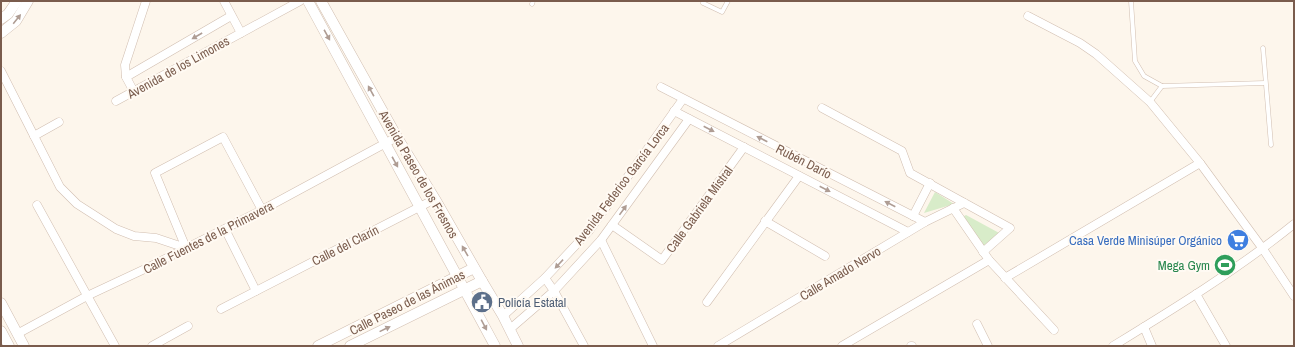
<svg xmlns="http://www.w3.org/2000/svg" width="1295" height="347" viewBox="0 0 1295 347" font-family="'Archivo Narrow',sans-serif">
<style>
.green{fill:#d8ecc9}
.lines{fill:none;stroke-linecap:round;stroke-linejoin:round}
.service-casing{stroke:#d1beb0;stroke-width:5}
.minor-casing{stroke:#d1beb0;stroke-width:9}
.tertiary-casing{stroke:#d1beb0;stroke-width:11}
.service{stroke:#fff;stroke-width:4}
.minor{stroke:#fff;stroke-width:8}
.tertiary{stroke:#fff;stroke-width:10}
.oneway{fill:#af9d94}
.labels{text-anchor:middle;stroke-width:4;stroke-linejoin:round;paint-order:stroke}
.street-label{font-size:13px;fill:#7a5c4d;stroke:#fffaf3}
.shop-label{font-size:13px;fill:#366cbe;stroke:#fffaf3;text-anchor:end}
.leisure-label{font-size:13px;fill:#27864d;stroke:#fffaf3;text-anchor:end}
.service-label{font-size:13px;fill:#4e5e75;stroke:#fffaf3;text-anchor:start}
</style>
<rect width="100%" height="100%" fill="#fdf6ec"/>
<g class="green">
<path d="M935 192 954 204 924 213Z"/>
<path d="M966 215 1001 234 984 247 961 218Z"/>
</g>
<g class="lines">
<g class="service-casing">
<g id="service">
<path d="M704 1 703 3 722 12 728 1"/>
<path d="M1131 1 1135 61 1144 76 1162 86 1150 102"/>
<path d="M532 4 533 1"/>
<path d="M1263 48 1271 145"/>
<path d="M1162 86 1265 83"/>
</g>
</g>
<g class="minor-casing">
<g id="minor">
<path d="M224 1 241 33"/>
<path d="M1028 16 1080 43 1096 54 1150 102 1200 163 1263 249 1294 296"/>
<path d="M1 71 60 187 77 204 116 229 134 236 156 238 186 248"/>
<path d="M126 77 231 16"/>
<path d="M661 87 925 222"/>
<path d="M134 92 126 77 125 65 146 1"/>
<path d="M116 101 300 1"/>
<path d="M822 108 902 151 910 173 1010 228 983 252"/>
<path d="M674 111 908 232"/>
<path d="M34 136 59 122"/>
<path d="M37 205 115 346"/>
<path d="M953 208 989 260 1054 330"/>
<path d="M913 216 930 183"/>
<path d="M765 221 825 256"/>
<path d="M612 225 662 260 744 147"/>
<path d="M225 229 256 291"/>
<path d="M601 240 653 346"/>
<path d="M186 248 155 173 223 137 262 210"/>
<path d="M545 278 554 291 584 346"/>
<path d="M1005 278 1200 163"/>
<path d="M1196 294 1226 346"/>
<path d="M707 302 799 176"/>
<path d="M221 309 435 199"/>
<path d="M503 316 545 278 589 231 683 99"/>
<path d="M977 324 988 346"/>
<path d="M1144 327 1152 346"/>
<path d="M510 329 554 291 601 240 689 119"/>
<path d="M17 334 87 296 149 267 262 210 397 137"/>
<path d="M152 346 188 326"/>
<path d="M718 346 925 222 964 203"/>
<path d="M842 346 989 260"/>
<path d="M911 346H912"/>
<path d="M1113 346C1175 308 1237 270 1294 224"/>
</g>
</g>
<g class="tertiary-casing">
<g id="tertiary">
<path d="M308 1 495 346"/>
<path d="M321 1 397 137 435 199 482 281 503 316 518 346"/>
<path d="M1 19 8 14 17 1"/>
<path d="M1 33 16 21 28 1"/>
<path d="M1 303 24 346"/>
<path d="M1 331 9 346"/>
<path d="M318 346 474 268"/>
<path d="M350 346 482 281"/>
</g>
</g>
<use href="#service" class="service"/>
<use href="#minor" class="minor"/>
<use href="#tertiary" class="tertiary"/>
</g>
<defs><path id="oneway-solid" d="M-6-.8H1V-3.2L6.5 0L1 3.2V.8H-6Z"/></defs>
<g class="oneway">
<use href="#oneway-solid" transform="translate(17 19) rotate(-51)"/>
<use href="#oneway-solid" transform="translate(327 35) rotate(61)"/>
<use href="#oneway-solid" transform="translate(197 36) rotate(150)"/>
<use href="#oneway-solid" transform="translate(371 91) rotate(-119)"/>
<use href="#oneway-solid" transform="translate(709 129) rotate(27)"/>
<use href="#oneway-solid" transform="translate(762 139) rotate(-153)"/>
<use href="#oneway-solid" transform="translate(395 162) rotate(61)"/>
<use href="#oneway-solid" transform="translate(825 189) rotate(27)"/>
<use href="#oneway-solid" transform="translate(890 204) rotate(-153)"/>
<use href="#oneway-solid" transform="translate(623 210) rotate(-54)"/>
<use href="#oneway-solid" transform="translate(465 251) rotate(-120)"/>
<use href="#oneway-solid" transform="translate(559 264) rotate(133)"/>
<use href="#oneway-solid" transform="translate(484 325) rotate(62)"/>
<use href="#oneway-solid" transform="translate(385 329) rotate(-26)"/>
</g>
<defs>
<g id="supermarket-disc" transform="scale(1.15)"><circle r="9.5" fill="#3f7fe0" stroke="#fffaf3"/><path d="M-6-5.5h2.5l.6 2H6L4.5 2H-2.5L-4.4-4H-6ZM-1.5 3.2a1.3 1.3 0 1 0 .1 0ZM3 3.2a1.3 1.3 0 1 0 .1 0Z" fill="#fff"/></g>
<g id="stadium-disc" transform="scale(1.15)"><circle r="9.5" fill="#2e9e5b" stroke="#fffaf3"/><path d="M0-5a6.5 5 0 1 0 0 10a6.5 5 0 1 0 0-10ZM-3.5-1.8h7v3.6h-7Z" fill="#fff"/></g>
<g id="civic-disc" transform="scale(1.15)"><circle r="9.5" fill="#5c6f8a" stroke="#fffaf3"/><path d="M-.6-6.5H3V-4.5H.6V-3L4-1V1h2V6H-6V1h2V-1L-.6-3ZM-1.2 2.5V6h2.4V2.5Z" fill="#fff"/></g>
</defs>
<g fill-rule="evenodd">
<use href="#supermarket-disc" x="1238" y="240"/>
<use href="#stadium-disc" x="1225" y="265"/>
<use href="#civic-disc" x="482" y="302"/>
</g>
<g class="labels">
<g class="street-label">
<text transform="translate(178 67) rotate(-29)" y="5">Avenida de los Limones</text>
<text transform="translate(804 161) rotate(27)" y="5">Rubén Darío</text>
<text transform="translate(419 174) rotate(60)" y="5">Avenida Paseo de los Fresnos</text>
<text transform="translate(621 184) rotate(-53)" y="5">Avenida Federico García Lorca</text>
<text transform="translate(699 209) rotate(-54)" y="5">Calle Gabriela Mistral</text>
<text transform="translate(208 237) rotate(-27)" y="5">Calle Fuentes de la Primavera</text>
<text transform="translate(345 245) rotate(-27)" y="5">Calle del Clarín</text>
<text transform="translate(840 273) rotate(-31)" y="5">Calle Amado Nervo</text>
<text transform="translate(407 302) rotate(-27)" y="5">Calle Paseo de las Ánimas</text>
</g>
<g class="shop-label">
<text x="1222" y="245">Casa Verde Minisúper Orgánico</text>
</g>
<g class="leisure-label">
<text x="1210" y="270">Mega Gym</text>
</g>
<g class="service-label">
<text x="498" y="307">Policía Estatal</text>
</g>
</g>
<rect width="1295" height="347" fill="none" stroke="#7a5c4d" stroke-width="4"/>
</svg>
